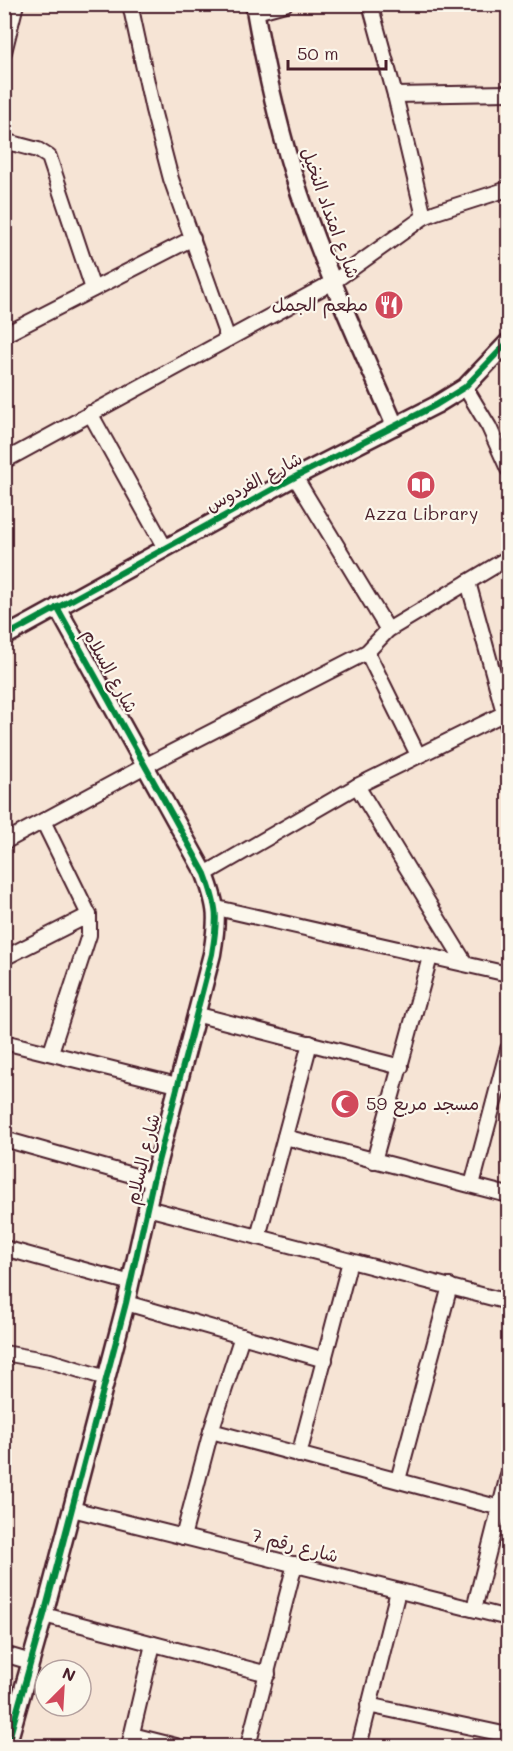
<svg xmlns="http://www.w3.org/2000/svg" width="513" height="1751" viewBox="0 0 513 1751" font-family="Mali,'Playpen Sans Arabic',sans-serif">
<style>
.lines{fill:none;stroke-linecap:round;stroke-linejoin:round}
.minor-casing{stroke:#4a1f2b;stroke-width:18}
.tertiary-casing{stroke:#4a1f2b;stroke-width:21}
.minor{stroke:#fbf7ec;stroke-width:14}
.tertiary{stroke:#fbf7ec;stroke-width:16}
.cycleway-casing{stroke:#fbf7ec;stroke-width:10}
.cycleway{stroke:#00873e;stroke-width:6}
.labels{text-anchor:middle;stroke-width:4.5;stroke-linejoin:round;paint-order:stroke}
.street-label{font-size:18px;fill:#4a1f2b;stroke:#fbf7ec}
.poi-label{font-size:18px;fill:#4a1f2b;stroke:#fbf7ec;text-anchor:end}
</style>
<rect width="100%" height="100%" fill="#f6e4d5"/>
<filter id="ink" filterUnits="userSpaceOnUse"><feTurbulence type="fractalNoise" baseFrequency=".0167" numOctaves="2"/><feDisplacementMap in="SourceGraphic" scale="12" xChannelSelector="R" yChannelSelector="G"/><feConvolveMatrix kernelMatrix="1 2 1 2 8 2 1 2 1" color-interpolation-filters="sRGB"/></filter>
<g filter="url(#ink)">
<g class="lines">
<g class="minor-casing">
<g id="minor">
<path d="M130 4 153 110 171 179 228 339"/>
<path d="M370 4 395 95 424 217"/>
<path d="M256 12 285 4"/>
<path d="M4 52 16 4"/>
<path d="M395 95 508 93"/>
<path d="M4 141 38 150 49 157 93 289"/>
<path d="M4 335 193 238"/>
<path d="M465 387 489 427 508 469"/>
<path d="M90 413 165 548"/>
<path d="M4 461 333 282 424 217 436 212 508 189"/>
<path d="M295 477 388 630"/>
<path d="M468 582 508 727"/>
<path d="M367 652 418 755"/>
<path d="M357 786 465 963"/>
<path d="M43 821 89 915V935L51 1052"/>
<path d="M4 842 145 766 367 652 388 630 508 558"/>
<path d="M205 874 357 786 505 713"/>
<path d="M217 908 508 974"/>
<path d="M4 958 89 915"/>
<path d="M195 1014 401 1067"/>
<path d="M4 1042 177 1085"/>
<path d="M285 1137 508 1195"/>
<path d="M4 1139 153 1181"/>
<path d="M374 1161 430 957"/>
<path d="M472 1185 508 1049"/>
<path d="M147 1208 508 1302"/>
<path d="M258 1237 310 1043"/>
<path d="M4 1248 131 1283"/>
<path d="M126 1303 325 1360"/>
<path d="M4 1353 50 1361 106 1378"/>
<path d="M211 1431 508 1510"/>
<path d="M299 1455 350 1261"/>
<path d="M398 1480 450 1286"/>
<path d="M72 1509 508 1618"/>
<path d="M183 1537 211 1431 242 1336"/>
<path d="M474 1609 508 1475"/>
<path d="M44 1615 268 1674"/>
<path d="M4 1654 31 1662"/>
<path d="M368 1705 508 1735"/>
<path d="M132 1735 176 1746"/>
<path d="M129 1746 153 1644"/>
<path d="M248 1746 295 1564"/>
<path d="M359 1746 398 1591"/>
</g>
</g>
<g class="tertiary-casing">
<g id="tertiary">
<path d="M254 4C264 62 276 117 293 173 320 260 359 342 395 426"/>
<path d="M4 637 295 477 436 405 465 387 508 342"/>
<path d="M7 1746 44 1615 126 1303 153 1181 212 954C218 918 218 909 205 874L57 607"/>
</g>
</g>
<use href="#minor" class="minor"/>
<use href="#tertiary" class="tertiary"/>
<g class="cycleway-casing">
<g id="cycleway">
<path d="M4 637 295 477 436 405 465 387 508 342"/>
<path d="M7 1746 44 1615 126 1303 153 1181 212 954C218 918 218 909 205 874L57 607"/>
</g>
</g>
<use href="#cycleway" class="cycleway"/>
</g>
</g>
<defs>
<g id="restaurant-disc" transform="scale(1.5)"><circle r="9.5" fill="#d1495b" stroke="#fbf7ec"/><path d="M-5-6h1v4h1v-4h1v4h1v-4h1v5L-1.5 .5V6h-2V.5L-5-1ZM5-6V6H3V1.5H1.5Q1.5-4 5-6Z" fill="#fff"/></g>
<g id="library-disc" transform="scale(1.5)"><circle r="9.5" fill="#d1495b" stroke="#fbf7ec"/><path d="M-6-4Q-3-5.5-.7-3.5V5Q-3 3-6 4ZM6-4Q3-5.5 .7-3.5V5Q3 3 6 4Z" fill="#fff"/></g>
<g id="mosque-disc" transform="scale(1.5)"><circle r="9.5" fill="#d1495b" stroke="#fbf7ec"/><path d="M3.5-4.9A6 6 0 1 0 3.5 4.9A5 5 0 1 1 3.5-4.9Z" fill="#fff"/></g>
</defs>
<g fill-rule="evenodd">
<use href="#restaurant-disc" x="389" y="305"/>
<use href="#library-disc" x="421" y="485"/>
<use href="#mosque-disc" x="345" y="1104"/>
</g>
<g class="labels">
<g class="street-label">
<text transform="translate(330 213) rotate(70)" y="6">شارع امتداد النخيل</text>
<text transform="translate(254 482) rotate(-28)" y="6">شارع الفردوس</text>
<text transform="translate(110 671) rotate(61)" y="6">شارع السلام</text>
<text transform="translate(143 1159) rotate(-76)" y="6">شارع السلام</text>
<text transform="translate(295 1546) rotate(14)" y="6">شارع رقم 7</text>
</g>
<g class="poi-label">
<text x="368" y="311">مطعم الجمل</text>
<text x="421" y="520" text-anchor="middle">Azza Library</text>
<text x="366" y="1110" text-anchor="start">مسجد مربع 59</text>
</g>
</g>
<rect width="513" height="1751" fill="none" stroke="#fbf7ec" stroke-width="24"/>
<rect x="12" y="12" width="489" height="1727" fill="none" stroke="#4a1f2b" stroke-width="2" filter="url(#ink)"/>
<g transform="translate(63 1688) rotate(24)"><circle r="28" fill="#fbf7ec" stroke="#b4a19f" stroke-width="1.5"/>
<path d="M0-4.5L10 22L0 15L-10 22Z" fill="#d1495b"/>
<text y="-9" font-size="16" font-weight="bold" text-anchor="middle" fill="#4a1f2b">N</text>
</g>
<path d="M288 60v9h98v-9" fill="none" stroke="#4a1f2b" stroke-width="3"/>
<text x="297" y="60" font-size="18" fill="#4a1f2b" stroke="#fbf7ec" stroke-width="4.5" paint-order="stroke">50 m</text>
</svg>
